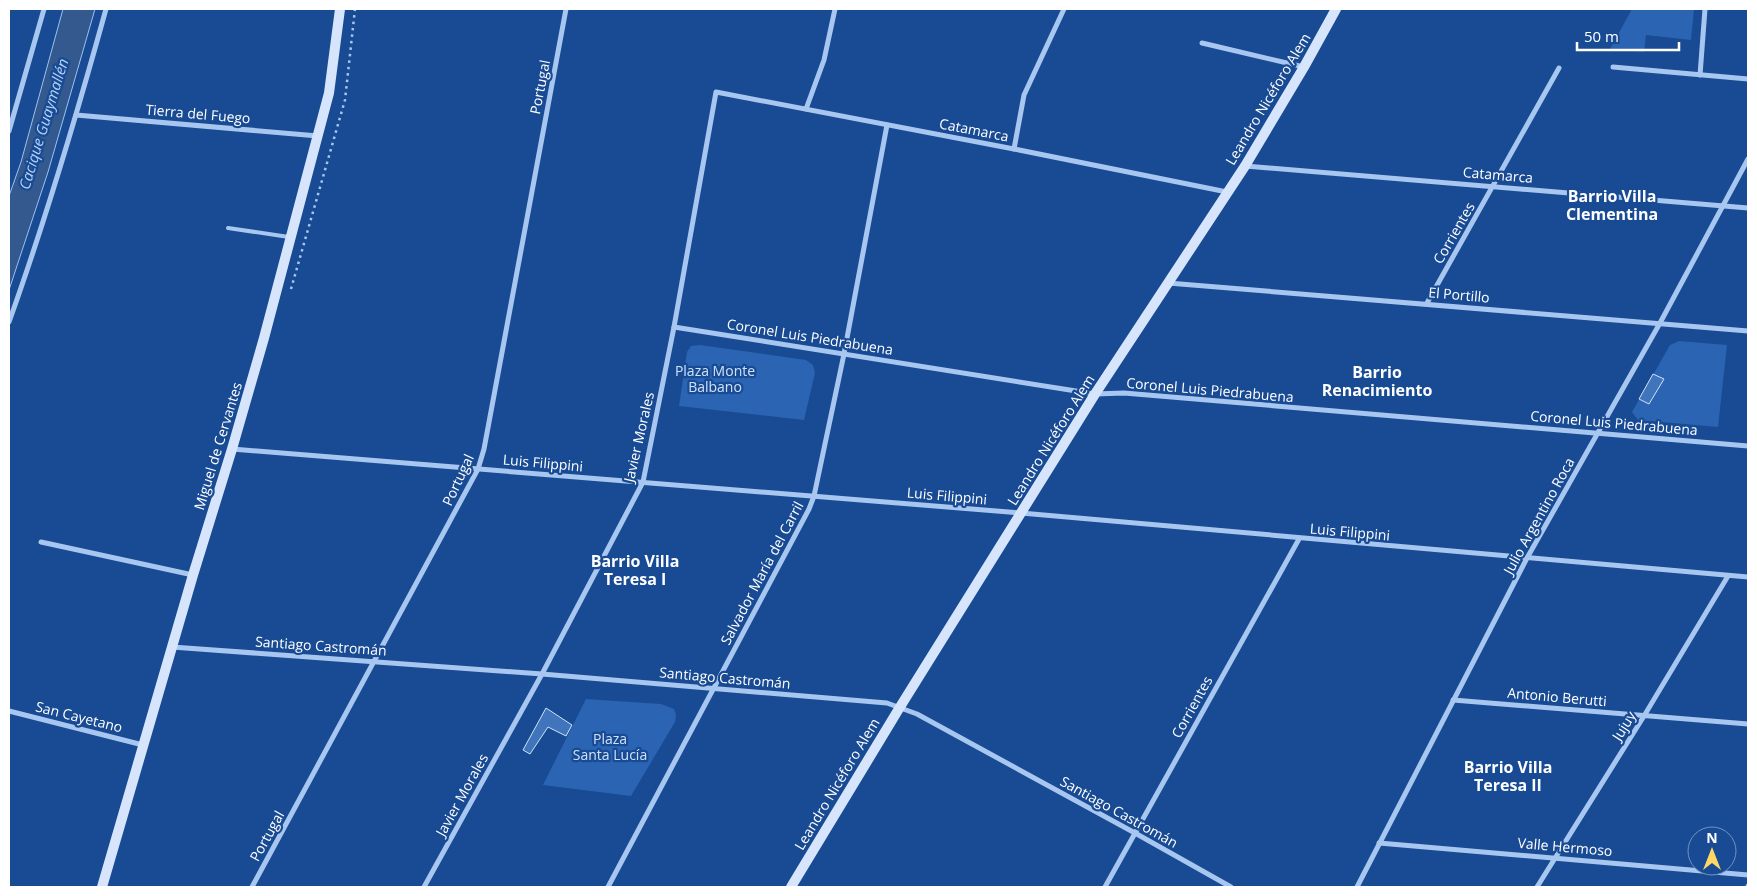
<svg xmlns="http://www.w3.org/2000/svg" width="1757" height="896" viewBox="0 0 1757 896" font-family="'Open Sans',sans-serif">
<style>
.green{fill:#2a64b2}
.water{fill:#33598e;stroke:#9bc2f3}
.building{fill:#4074bb;stroke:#cfe2fb}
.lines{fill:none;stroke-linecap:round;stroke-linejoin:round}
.path{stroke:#a8c7f0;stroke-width:2.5;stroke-dasharray:2.5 4;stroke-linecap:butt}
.lane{stroke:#a8c7f0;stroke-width:4}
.street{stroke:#a8c7f0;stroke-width:5}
.secondary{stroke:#d6e5fb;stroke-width:10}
.labels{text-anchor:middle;stroke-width:4.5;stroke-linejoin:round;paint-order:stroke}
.street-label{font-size:14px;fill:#fff;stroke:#184b94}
.park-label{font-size:14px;fill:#cfe2fb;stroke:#184b94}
.water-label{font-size:15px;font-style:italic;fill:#b4d1f7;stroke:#184b94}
.quarter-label{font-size:16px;font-weight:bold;fill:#fff;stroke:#184b94}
</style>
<rect width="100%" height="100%" fill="#184b94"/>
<g class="green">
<path d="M1632 9H1694L1691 40 1646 35 1644 52 1610 49Z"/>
<path d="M1679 341 1727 345 1718 427 1638 420 1632 412 1670 345Z"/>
<path d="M700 345 806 360 813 365 815 373 804 420 679 406 687 352 691 346Z"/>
<path d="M586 699 661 704 674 709 676 715 675 722 631 796 543 785Z"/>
</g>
<path class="water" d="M63 9H95L48 172 9 290V196L21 162Z"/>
<g class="building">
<path d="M1653 374 1664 379 1649 404 1639 399Z"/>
<path d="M546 708 572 725 566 736 548 727 530 754 523 750Z"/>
</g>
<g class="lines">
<path class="path" d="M291 289 345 100 355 9"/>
<path class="lane" d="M228 228 289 237"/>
<g class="street">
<path d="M1202 43 1304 67"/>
<path d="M1613 67 1748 79"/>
<path d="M1700 75 1705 9"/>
<path d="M806 109 824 60 835 9"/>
<path d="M76 115 318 136"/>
<path d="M9 131 44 9"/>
<path d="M1014 149 1024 95 1064 9"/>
<path d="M1245 166 1748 208"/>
<path d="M1168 283 1748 331"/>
<path d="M1427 303 1559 68"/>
<path d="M9 322C46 219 77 114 106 9"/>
<path d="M674 327 1095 394 1124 393 1748 446"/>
<path d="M232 449 1021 513 1748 577"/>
<path d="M41 542 193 575"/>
<path d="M172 647 542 674 887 703 917 714 1135 833 1231 887"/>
<path d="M1453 700 1748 724"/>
<path d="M9 711 143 745"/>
<path d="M1379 843 1748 875"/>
<path d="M252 887 478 469 484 449 566 9"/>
<path d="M424 887 542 674 643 482 674 327 716 92 1014 149 1227 192"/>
<path d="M608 887 809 509 814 496 844 354 887 125"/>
<path d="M1105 887 1299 539"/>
<path d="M1357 887 1527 558 1660 323 1748 159"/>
<path d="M1537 887 1644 716 1728 576"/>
<path d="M1748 887V886"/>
</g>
<g class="secondary">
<path d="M102 887 193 575 232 449 264 338 329 93 340 9"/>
<path d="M791 887 900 707 1095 394 1245 166 1304 67 1336 9"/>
</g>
</g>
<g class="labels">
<g class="street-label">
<text transform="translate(540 87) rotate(-79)" y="5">Portugal</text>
<text transform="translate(1268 99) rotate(-59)" y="5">Leandro Nicéforo Alem</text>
<text transform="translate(198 114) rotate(5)" y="5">Tierra del Fuego</text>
<text transform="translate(974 130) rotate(11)" y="5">Catamarca</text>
<text transform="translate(1498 175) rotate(5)" y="5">Catamarca</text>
<text transform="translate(1454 233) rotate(-60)" y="5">Corrientes</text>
<text transform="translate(1459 295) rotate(5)" y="5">El Portillo</text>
<text transform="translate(810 337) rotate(9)" y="5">Coronel Luis Piedrabuena</text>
<text transform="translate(1210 390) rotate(5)" y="5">Coronel Luis Piedrabuena</text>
<text transform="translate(1614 423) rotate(5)" y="5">Coronel Luis Piedrabuena</text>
<text transform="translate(639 437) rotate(-77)" y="5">Javier Morales</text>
<text transform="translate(1051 440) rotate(-58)" y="5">Leandro Nicéforo Alem</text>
<text transform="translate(218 446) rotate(-73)" y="5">Miguel de Cervantes</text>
<text transform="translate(543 463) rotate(5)" y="5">Luis Filippini</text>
<text transform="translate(458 480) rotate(-65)" y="5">Portugal</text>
<text transform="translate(947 496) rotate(5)" y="5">Luis Filippini</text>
<text transform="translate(1539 516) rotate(-61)" y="5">Julio Argentino Roca</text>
<text transform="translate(1350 532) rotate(5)" y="5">Luis Filippini</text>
<text transform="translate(762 573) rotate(-62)" y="5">Salvador María del Carril</text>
<text transform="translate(321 646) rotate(4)" y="5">Santiago Castromán</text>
<text transform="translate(725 678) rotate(5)" y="5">Santiago Castromán</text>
<text transform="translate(1557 697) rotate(5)" y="5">Antonio Berutti</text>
<text transform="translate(1192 707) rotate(-61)" y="5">Corrientes</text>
<text transform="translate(79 717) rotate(14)" y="5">San Cayetano</text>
<text transform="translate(1624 726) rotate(-58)" y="5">Jujuy</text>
<text transform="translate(837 784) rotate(-59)" y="5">Leandro Nicéforo Alem</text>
<text transform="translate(462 795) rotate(-61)" y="5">Javier Morales</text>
<text transform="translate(1119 812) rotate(29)" y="5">Santiago Castromán</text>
<text transform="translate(267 836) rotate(-61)" y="5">Portugal</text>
<text transform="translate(1565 847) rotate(5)" y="5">Valle Hermoso</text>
</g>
<g class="park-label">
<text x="715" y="376">Plaza Monte<tspan x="715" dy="16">Balbano</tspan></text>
<text x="610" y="744">Plaza<tspan x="610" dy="16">Santa Lucía</tspan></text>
</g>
<g class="water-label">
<text transform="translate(44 124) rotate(-73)" y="5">Cacique Guaymallén</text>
</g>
<g class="quarter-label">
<text x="1612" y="202">Barrio Villa<tspan x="1612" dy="18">Clementina</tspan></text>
<text x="1377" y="378">Barrio<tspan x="1377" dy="18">Renacimiento</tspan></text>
<text x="635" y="567">Barrio Villa<tspan x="635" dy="18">Teresa I</tspan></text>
<text x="1508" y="773">Barrio Villa<tspan x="1508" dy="18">Teresa II</tspan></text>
</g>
</g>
<rect width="1757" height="896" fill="none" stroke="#ffffff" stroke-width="20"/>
<g transform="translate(1712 851)"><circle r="24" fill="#184b94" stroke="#7493bf"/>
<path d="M0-4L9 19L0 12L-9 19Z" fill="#ffd767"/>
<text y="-8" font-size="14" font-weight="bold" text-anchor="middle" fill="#ffffff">N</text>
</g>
<path d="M1577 42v8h102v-8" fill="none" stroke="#ffffff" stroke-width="2.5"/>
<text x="1584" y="42" font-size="15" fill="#ffffff" stroke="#184b94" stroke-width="4" paint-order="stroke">50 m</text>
</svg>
